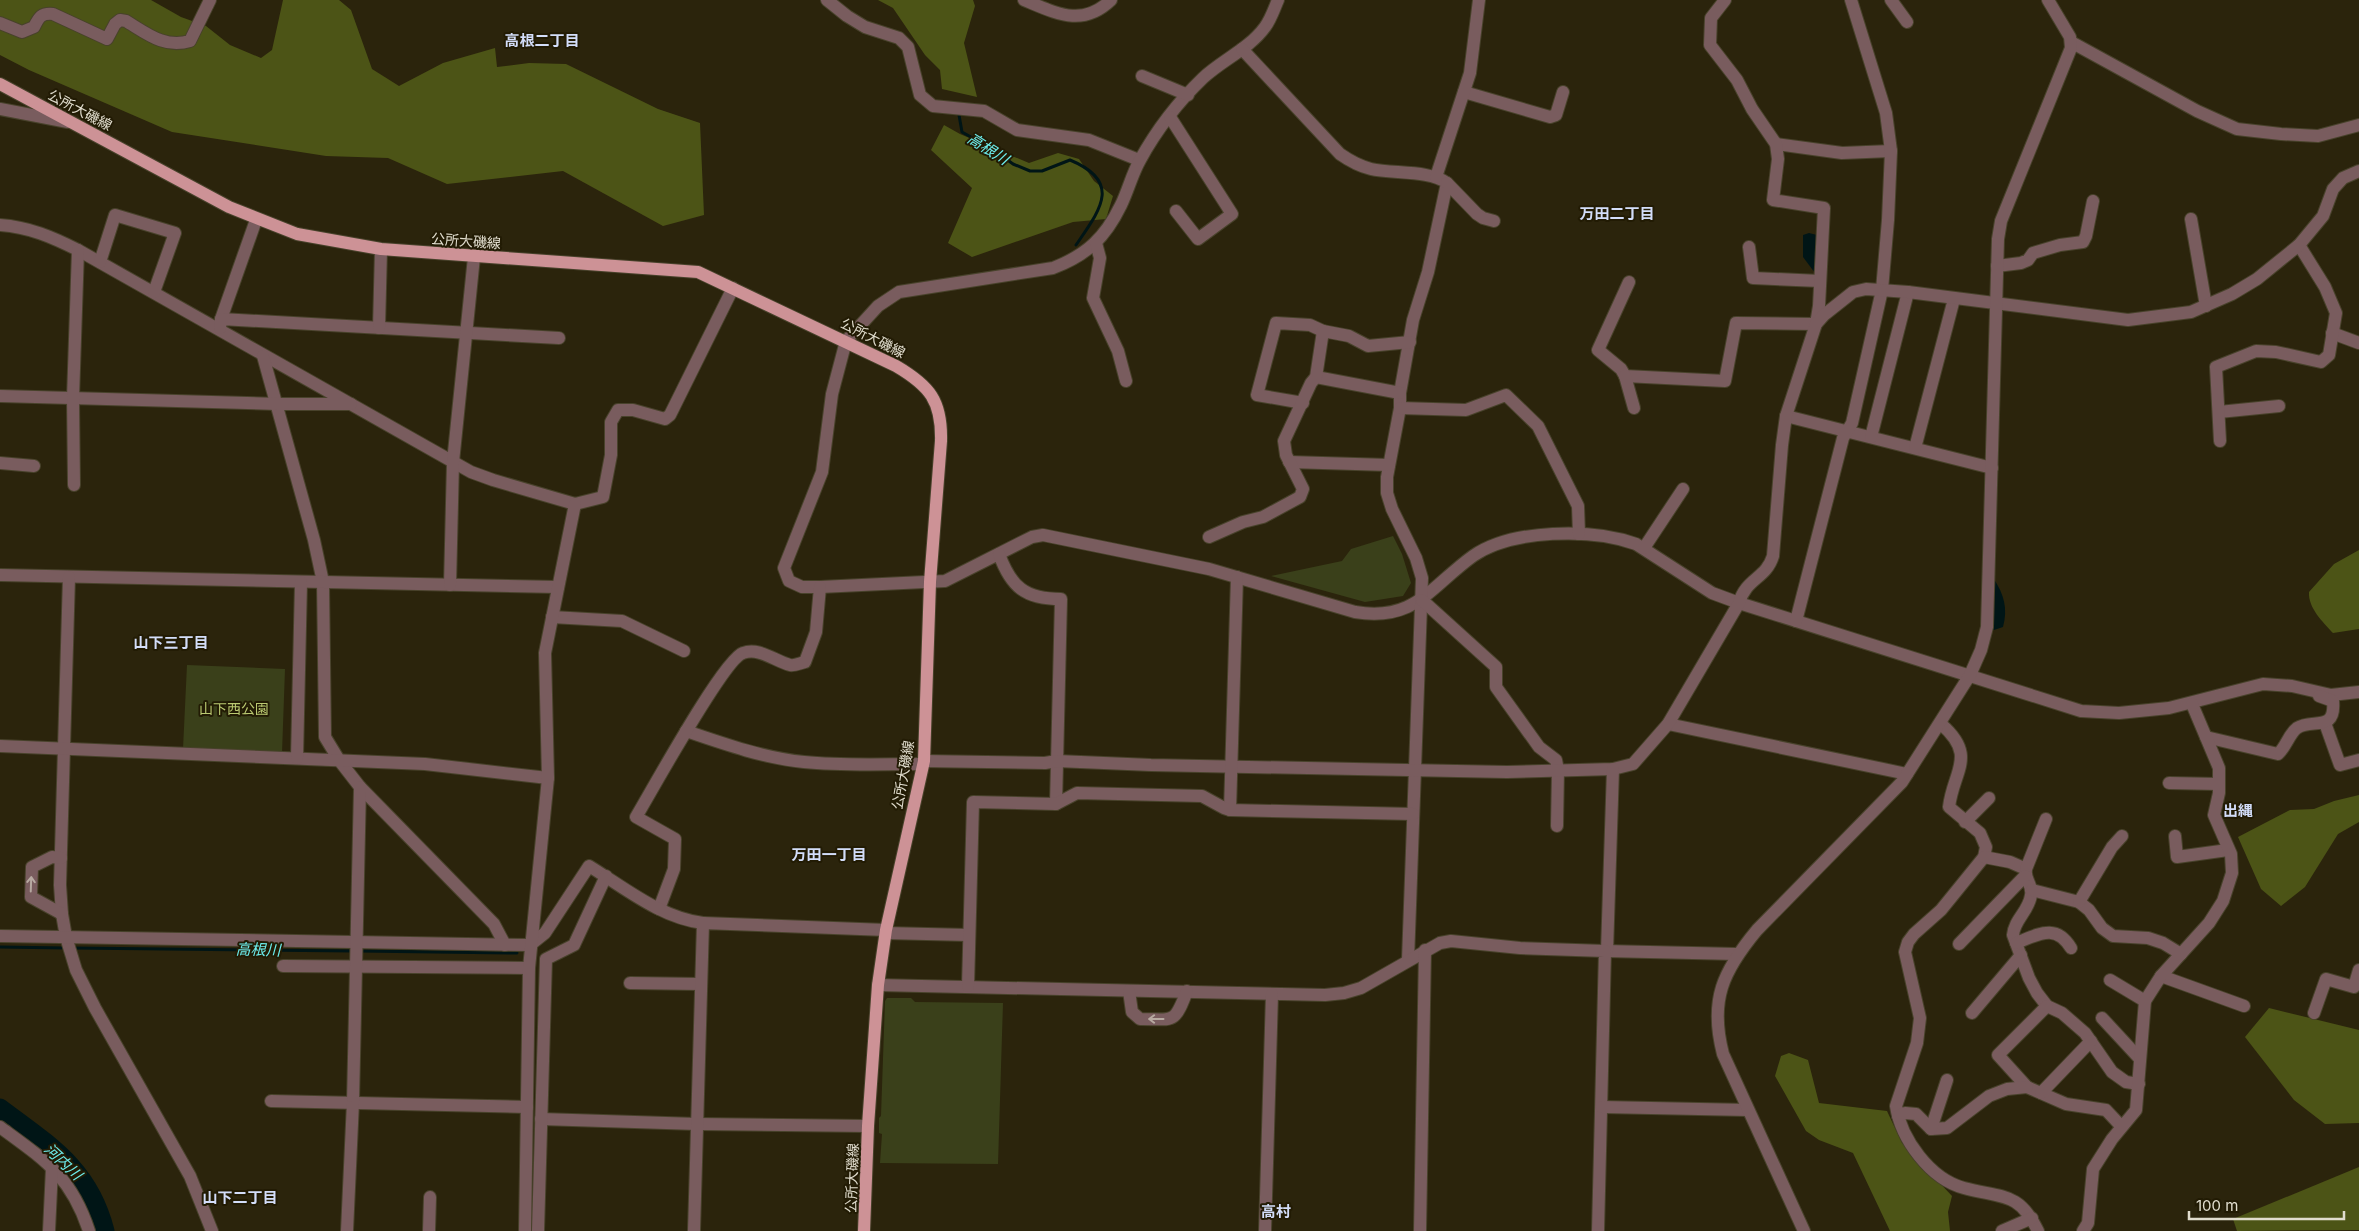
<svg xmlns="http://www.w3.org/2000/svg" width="2359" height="1231" viewBox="0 0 2359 1231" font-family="Inter,'Noto Sans JP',sans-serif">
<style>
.green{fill:#3a401a}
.forest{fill:#4c5416}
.water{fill:#001516}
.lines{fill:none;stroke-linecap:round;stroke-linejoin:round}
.stream{stroke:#001516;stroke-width:3}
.river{stroke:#001516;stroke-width:19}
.minor-casing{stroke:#48422b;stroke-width:14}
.major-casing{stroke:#48422b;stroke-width:14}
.minor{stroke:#795c5e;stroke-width:12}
.major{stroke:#cd9296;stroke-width:12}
.oneway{stroke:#b7a9a1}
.labels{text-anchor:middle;stroke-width:4;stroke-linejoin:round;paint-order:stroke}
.street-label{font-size:14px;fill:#e1ddce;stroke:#221b04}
.park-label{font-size:14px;fill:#bac971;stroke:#221b04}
.neighbourhood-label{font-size:15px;font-weight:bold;fill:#d3ddf9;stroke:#221b04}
.water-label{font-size:15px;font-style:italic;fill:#6defef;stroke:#221b04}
</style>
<rect width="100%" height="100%" fill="#2b240c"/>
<g class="green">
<path d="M1393 536 1402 554 1411 583 1403 596 1365 602 1271 576 1342 561 1351 549Z"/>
<path d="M187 665 285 669 282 753 183 749Z"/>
<path d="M887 998H911L915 1002 1003 1003 998 1164 880 1163 882 1134 879 1133V1118L881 1116 885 1001Z"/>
</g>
<g class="forest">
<path d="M0 0H151L181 17 206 26 230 45 261 58 272 50 283 0H339L351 10 372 69 399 86 443 63 495 48 497 67 529 63 566 64 658 109 700 123 704 215 663 226 563 171 447 184 388 158 326 156 172 132 29 70 0 55Z"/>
<path d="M878 0H973L975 6 964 43 977 97 942 89 940 70 925 55 893 8Z"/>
<path d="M944 125 960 134 1029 163 1058 153 1079 159 1094 181 1113 196 1106 219 1073 222 972 257 948 243 972 188 931 150Z"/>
<path d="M2359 550V629L2333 633C2323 622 2308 608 2309 592L2334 564Z"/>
<path d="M2359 795V822L2338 834 2305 887 2281 906 2261 889 2238 837 2290 810 2314 809 2334 801Z"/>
<path d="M2269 1008 2359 1030V1123L2325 1124 2294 1100 2245 1037Z"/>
<path d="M1789 1053 1808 1060 1819 1103 1887 1111 1902 1143 1952 1196 1948 1212 1950 1231H1890L1853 1153 1819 1140 1806 1131 1775 1076 1781 1056Z"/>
<path d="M2359 1167V1230L2237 1231 2233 1219Z"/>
</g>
<g class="water">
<path d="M1809 233 1817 235 1815 273 1803 257V235Z"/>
<path d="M1994 579C2004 595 2008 608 2003 627L1991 631Z"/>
</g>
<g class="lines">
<g class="stream">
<path d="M959 115 962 132 994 150 1013 164 1030 171H1042L1070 160C1123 182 1100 210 1076 245"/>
<path d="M0 947 66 948"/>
<path d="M73 948 354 951"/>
<path d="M360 951 517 953"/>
</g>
<path class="river" d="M0 1108C49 1145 89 1168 105 1231"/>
<g class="minor-casing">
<g id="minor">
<path d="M827 0 847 16 865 27 899 38 908 47 920 95 933 106 984 111 1017 130 1089 140 1139 160"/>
<path d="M1024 0C1056 13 1082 28 1111 0"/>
<path d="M1278 0C1274 9 1271 19 1265 27 1249 49 1222 60 1203 78 1179 101 1156 131 1140 160 1132 174 1128 191 1121 205 1105 238 1087 255 1053 268L899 292 878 306 846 341 832 394 822 472 784 568 789 581 802 587H820L945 581 1032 537 1043 535 1209 569 1355 612C1415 622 1430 587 1473 556 1512 529 1592 528 1636 544L1712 593 1739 603 2081 711 2119 713 2169 708 2263 684 2292 686 2331 695 2359 692"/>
<path d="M1891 0 1907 22"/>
<path d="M0 23 22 32 34 27C39 17 41 13 53 14L107 39 115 24 120 20 126 21C146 33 165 49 190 41L210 0"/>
<path d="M2071 42 2197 111 2237 129 2281 134 2318 136 2359 125"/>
<path d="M1242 49 1340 154C1350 161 1359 166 1371 169 1392 174 1430 170 1447 183L1428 272 1413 320 1400 393V408L1387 477V493L1392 509 1416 558 1422 578 1408 960"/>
<path d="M1142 76 1188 95"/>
<path d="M1464 92 1550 117 1556 115 1563 92"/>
<path d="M0 109 68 122"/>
<path d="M1170 117 1232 214 1198 239 1176 211"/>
<path d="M1776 144 1842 153 1891 151"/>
<path d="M1436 177 1470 73 1479 0"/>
<path d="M1447 183 1477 214 1483 218 1494 221"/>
<path d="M2191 219 2206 306"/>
<path d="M0 225C29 227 52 237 78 250L471 472 493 480 575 504 603 497 611 455V422L618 410H633L665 419 670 415 733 288"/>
<path d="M1096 243 1100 258 1093 298 1118 351 1126 381"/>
<path d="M1749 247 1753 278 1820 281"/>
<path d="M100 262 115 215 175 233 154 292"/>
<path d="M1997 266 2021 263 2028 260 2033 253 2060 245 2083 242 2086 236 2093 201"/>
<path d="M1629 282 1598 350 1621 369 1625 376 1725 381 1736 323 1816 324 1819 306 1824 208 1773 200 1778 159 1776 144 1752 109 1737 80 1710 45 1711 18 1725 0"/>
<path d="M221 319 256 220"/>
<path d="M220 328 221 319 559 338"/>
<path d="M379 328 381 249"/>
<path d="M2332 333 2359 343"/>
<path d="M263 356 314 540 323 582 325 737 339 760 360 787 494 924 505 945"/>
<path d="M1625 376 1634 408"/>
<path d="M1316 377 1400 393"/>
<path d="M0 396 278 404H351"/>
<path d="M1303 403 1257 395 1276 323 1310 325 1323 331"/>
<path d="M1400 408 1466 410 1506 395 1538 426 1578 506 1579 534"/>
<path d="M2219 412 2279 406"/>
<path d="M1786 416 1992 468"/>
<path d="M1871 437 1908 292"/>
<path d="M2220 441 2216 367 2256 351 2276 352 2321 362 2329 355 2336 313 2325 287 2299 245"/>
<path d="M1915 448 1954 299"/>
<path d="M1289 462 1389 465"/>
<path d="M0 463 34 466"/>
<path d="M74 485 73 398 78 250"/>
<path d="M1209 537 1243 522 1263 517 1300 497 1303 489 1286 455 1284 441 1311 383 1316 377 1323 331 1349 336 1368 346 1410 342"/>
<path d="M1644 548 1683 489"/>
<path d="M999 554C1011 587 1025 599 1061 599L1056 804"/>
<path d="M0 575 558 587"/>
<path d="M69 577 60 885 62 914 66 937 76 970 95 1008 190 1176 212 1231"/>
<path d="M450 585 453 462 474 257"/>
<path d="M1422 600 1496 667V687L1539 747 1556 760 1558 770 1557 826"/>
<path d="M552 617 622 621 684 651"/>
<path d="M1796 621 1843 438 1852 423 1882 290 1888 220 1891 151 1886 113 1851 0"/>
<path d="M2325 723 2340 765 2359 760"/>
<path d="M1668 724 1907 774"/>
<path d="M1941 724C1978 756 1953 771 1949 807L1980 833 1986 847 1984 857 1941 910 1914 934 1908 942 1905 952 1920 1018 1917 1043 1896 1106C1901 1139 1930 1179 1964 1188 2001 1198 2019 1191 2038 1231"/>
<path d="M686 731C724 744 764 758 804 762 843 766 883 764 922 764"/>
<path d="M2206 737 2278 754C2286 747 2289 734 2297 728 2312 718 2336 733 2333 701L2319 696"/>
<path d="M0 746 425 764 548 778"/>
<path d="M297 758 301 582"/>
<path d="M924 761 1045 763 1057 761 1151 765 1507 772 1613 769 1633 764 1668 724 1739 603C1746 578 1766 579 1773 556L1782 445 1786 416 1816 324 1824 315 1853 292 1866 289 1908 292 2128 320 2191 312 2232 294 2257 279 2299 245 2323 216 2333 189 2343 178 2359 171"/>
<path d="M2169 783 2219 784"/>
<path d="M1230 810 1237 577"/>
<path d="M1965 822 1989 798"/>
<path d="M2175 836 2177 857 2228 850"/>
<path d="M1984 857 2010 862 2026 869C2024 879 2033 885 2031 895 2029 911 2014 920 2013 935L2029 978 2037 993 2047 1006 2062 1013 2085 1033 2112 1072 2126 1082 2139 1084"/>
<path d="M61 858 52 857 32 867 31 897 62 914"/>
<path d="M2026 869 2046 819"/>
<path d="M2032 890 2079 902 2089 910 2102 928 2113 936 2148 938 2163 943 2181 954"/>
<path d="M2079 902 2112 847 2122 836"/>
<path d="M659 909 674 869 675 839 636 817C651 792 724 659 743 653 759 647 775 661 790 665 795 666 800 663 805 662L816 632 820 587"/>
<path d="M885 933 969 935"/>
<path d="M0 936 530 945 545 933 589 866C625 888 661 918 703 923"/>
<path d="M2016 943C2039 934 2056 923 2071 948"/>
<path d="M1959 944 2025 876"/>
<path d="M1605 951 1737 954"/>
<path d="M1607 951 1613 769"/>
<path d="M283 966 529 968"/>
<path d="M2161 976 2244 1006"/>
<path d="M2110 980 2145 1001"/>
<path d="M630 983 701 984"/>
<path d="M878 985 1325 995 1344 993 1361 988 1440 943 1451 941 1520 948 1605 951 1598 1231"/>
<path d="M968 986 973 802 1056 804 1077 793 1202 796 1224 808 1230 810 1413 814"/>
<path d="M1129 991 1132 1012 1140 1019C1174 1019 1174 1025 1187 991"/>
<path d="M2047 1006 1998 1055 2027 1087 2066 1104 2106 1110 2121 1126"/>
<path d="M1972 1013 2021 955"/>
<path d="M2314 1013 2326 979 2354 987 2359 970"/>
<path d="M2102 1018 2140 1059"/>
<path d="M2041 1093 2091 1041"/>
<path d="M271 1101 527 1107"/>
<path d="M1602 1107 1748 1110"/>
<path d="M1898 1116 1905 1113 1916 1114 1931 1129 1947 1128 1989 1096 2007 1089 2027 1087"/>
<path d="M541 1119 697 1124 868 1126"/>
<path d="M0 1127C45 1160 71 1176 89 1231"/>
<path d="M1931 1129 1947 1080"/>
<path d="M49 1231 52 1168"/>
<path d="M347 1231 353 1102 360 787"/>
<path d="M429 1231 430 1197"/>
<path d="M525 1231 529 968 548 778 545 653 575 504"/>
<path d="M538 1231 546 959 574 945 606 876"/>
<path d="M694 1231 703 923 886 930"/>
<path d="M1265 1231 1272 994"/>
<path d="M1420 1231 1425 950"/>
<path d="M1804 1231 1723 1054C1709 1000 1723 971 1757 930L1902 782 1970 675 1981 650 1987 627 1998 239 2001 221 2071 48 2070 37 2048 0"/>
<path d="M2002 1231 2032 1218"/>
<path d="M2083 1231 2088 1223 2093 1169 2112 1139 2136 1110 2145 1001 2161 976 2209 923 2223 901 2232 873 2231 854 2214 815 2219 793V768L2192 704"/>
</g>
</g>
<g class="major-casing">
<path id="major" d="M0 84 229 207 297 234 381 249 698 272 896 366C930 386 942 401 941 441L930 582 924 761 886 930 878 985 868 1126 864 1231"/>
</g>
<use href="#minor" class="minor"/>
<use href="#major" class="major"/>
</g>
<defs><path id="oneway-shaft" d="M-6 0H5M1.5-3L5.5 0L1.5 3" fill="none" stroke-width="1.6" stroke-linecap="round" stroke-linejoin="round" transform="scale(1.25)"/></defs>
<g class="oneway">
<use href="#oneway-shaft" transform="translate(31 884) rotate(-88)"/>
<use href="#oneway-shaft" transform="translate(1156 1019) rotate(-180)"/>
</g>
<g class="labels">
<g class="street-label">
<text transform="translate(80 110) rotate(28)" y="5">公所大磯線</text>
<text transform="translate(466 241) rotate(4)" y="5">公所大磯線</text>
<text transform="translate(873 338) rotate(27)" y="5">公所大磯線</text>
<text transform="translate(903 775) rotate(-80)" y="5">公所大磯線</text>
<text transform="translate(852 1178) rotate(-88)" y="5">公所大磯線</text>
</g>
<g class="park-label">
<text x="234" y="714">山下西公園</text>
</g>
<g class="neighbourhood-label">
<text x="542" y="46">高根二丁目</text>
<text x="1617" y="219">万田二丁目</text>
<text x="171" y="648">山下三丁目</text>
<text x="2238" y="816">出縄</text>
<text x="829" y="860">万田一丁目</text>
<text x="240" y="1203">山下二丁目</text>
<text x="1276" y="1217">高村</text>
</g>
<g class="water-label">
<text transform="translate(988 149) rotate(32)" y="5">高根川</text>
<text transform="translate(258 950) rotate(1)" y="5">高根川</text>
<text transform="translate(63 1162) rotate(43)" y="5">河内川</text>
</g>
</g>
<path d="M2189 1211v8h155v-8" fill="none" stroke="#e1ddce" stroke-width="2.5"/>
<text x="2196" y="1211" font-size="15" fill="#e1ddce" stroke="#221b04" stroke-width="4" paint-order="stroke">100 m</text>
</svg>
